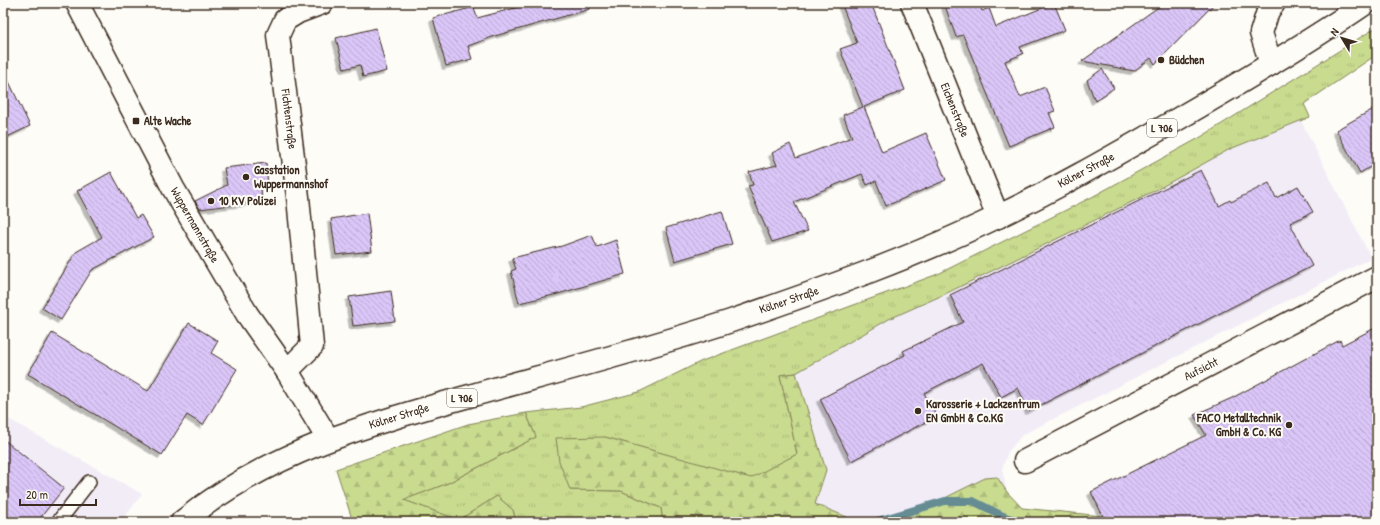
<svg xmlns="http://www.w3.org/2000/svg" width="1380" height="525" viewBox="0 0 1380 525" font-family="'Patrick Hand',sans-serif">
<style>
.built{fill:#f2ecf7}
.grass{fill:url(#grass-tufts);stroke:#828256}
.forest{fill:url(#forest-firs);stroke:#828256}
.lines{fill:none;stroke-linecap:round;stroke-linejoin:round}
.stream{stroke:#658c93;stroke-width:8}
.building{fill:url(#building-back-hatch);stroke:#3b2a1e;filter:url(#shadow)}
.lane-casing{stroke:#3b2a1e;stroke-width:16}
.street-casing{stroke:#3b2a1e;stroke-width:25}
.primary-casing{stroke:#3b2a1e;stroke-width:25}
.lane{stroke:#fdfcf7;stroke-width:13}
.street{stroke:#fdfcf7;stroke-width:22}
.primary{stroke:#fdfcf7;stroke-width:22}
.poi-dot{fill:#3b2a1e;stroke:#fdfcf7;stroke-width:1.5}
.labels{text-anchor:middle;stroke-width:4;stroke-linejoin:round;paint-order:stroke}
.shield{fill:#fdfcf7;stroke:#75695f;stroke-width:1}
.shield-label{font-size:11px;font-weight:bold;fill:#3b2a1e}
.poi-label{font-size:12px;font-weight:bold;fill:#3b2a1e;stroke:#fdfcf7;text-anchor:start}
.street-label{font-size:12px;fill:#3b2a1e;stroke:#fdfcf7}
</style>
<defs>
<pattern id="grass-tufts" width="24" height="20" patternUnits="userSpaceOnUse"><rect width="24" height="20" fill="#c9db8f"/><path d="M3 7l-1-3M5 7V3M7 7l1-3M15 17l-1-3M17 17v-4M19 17l1-3" fill="none" stroke="#aebc7b"/></pattern>
<pattern id="forest-firs" width="22" height="20" patternUnits="userSpaceOnUse"><rect width="22" height="20" fill="#c9db8f"/><path d="M5 1l3.5 6h-7zM16 11l3.5 6h-7z" fill="#aebc7b"/></pattern>
<pattern id="building-back-hatch" width="6" height="6" patternUnits="userSpaceOnUse"><rect width="6" height="6" fill="#dac6f7"/><path d="M-1 5l2 2M0 0l6 6M5-1l2 2" fill="none" stroke="#bcaad3"/></pattern>
<filter id="shadow"><feDropShadow dx="-3.5" dy="3.5" stdDeviation="0" flood-color="#0004"/></filter>
</defs>
<rect width="100%" height="100%" fill="#fdfcf7"/>
<filter id="ink" filterUnits="userSpaceOnUse"><feTurbulence type="fractalNoise" baseFrequency=".025" numOctaves="2"/><feDisplacementMap in="SourceGraphic" scale="8" xChannelSelector="R" yChannelSelector="G"/><feConvolveMatrix kernelMatrix="1 2 1 2 8 2 1 2 1" color-interpolation-filters="sRGB"/></filter>
<g filter="url(#ink)">
<g class="built">
<path d="M1301 121 1371 258 1022 435 1008 452 1002 469 1007 492 997 477 985 478 915 513 883 522H847V517L815 504 826 470 796 373 889 319 943 295 1158 189 1230 149Z"/>
<path d="M3 416 142 494 121 522H3Z"/>
</g>
<path class="grass" d="M1377 27V59L1373 57 1304 104 1310 117 1230 149 1158 189 943 295 889 319 796 373 780 375 797 454 751 479 605 437 570 490 621 491 661 508 663 522H516L513 510 497 496 459 520 403 500 448 483 536 437 526 413 581 407 639 392 702 361 938 274 1092 197 1201 137Z"/>
<g class="forest">
<path d="M796 373 826 470 815 504 847 517V522H663L661 508 621 491 570 490 559 461 556 438 605 437 751 478 797 454 780 375Z"/>
<path d="M526 413 536 437 448 483 404 500 459 520 497 496 513 510 516 522H353L336 469 468 424Z"/>
<path d="M997 477 1007 492 1022 508 1103 516 1127 522H883L915 513 985 478Z"/>
</g>
<g class="lines">
<path class="stream" d="M874 522 945 501H973L1005 517 1023 522"/>
</g>
<g class="building">
<path d="M518 3H589L590 9 495 36 468 46 472 59 446 66 433 18 474 7 477 18 519 7Z"/>
<path d="M841 3H871L905 90 864 107 882 152 926 133 946 180 886 206 876 181 867 185 862 174 794 202 808 231 772 242 748 186 753 185 749 172 777 165 772 153 790 144 796 158 852 137 843 115 863 107 840 49 857 43Z"/>
<path d="M944 3H979L982 11 989 8 996 27 1054 3 1065 30 1020 47 1023 54 1005 61 1020 97 1045 87 1055 111 1049 113 1055 127 1009 146 963 35 956 37Z"/>
<path d="M1164 3H1215L1155 64 1151 58 1134 71 1082 61Z"/>
<path d="M376 28 387 71 363 77 360 65 344 69 336 38Z"/>
<path d="M3 69 30 126 3 139Z"/>
<path d="M1102 69 1114 88 1095 101 1087 80Z"/>
<path d="M1377 107V163L1360 173 1336 130Z"/>
<path d="M266 163 268 186 261 187 262 201 200 209 195 201 227 185 224 168Z"/>
<path d="M1201 170 1219 206 1230 200 1231 202 1269 183 1276 198 1298 186 1313 212 1290 223 1312 266 1029 411 1018 388 1001 397 983 363 924 393 937 416 851 461 820 399 905 355 903 351 963 322 950 295Z"/>
<path d="M111 172 136 218 141 215 154 237 92 270 61 320 42 308 76 252 102 237 77 191Z"/>
<path d="M722 211 732 244 675 261 666 228Z"/>
<path d="M367 213 372 251 336 255 331 219Z"/>
<path d="M592 235 597 247 616 240 625 274 558 294 519 303 511 271 516 269 512 258 562 246Z"/>
<path d="M391 291 395 321 353 326 349 297Z"/>
<path d="M189 323 218 341 211 353 237 369 203 425 187 415 162 455 28 374 52 333 148 391Z"/>
<path d="M1377 327V522H1127L1103 516 1091 492 1206 435 1194 415 1232 398 1340 340 1342 345Z"/>
<path d="M3 439 64 488 37 522H3Z"/>
</g>
<g class="lines">
<g class="lane-casing">
<path id="lane" d="M58 522 89 482"/>
</g>
<g class="street-casing">
<g id="street">
<path d="M77 3 173 188 247 314 287 371 328 439"/>
<path d="M912 3 998 217"/>
<path d="M1271 64 1261 33 1268 11 1274 3"/>
<path d="M287 371 312 346 298 197 278 35 285 20 298 12 322 3"/>
<path d="M1025 461 1377 277"/>
</g>
</g>
<g class="primary-casing">
<path id="primary" d="M182 522C266 453 371 423 473 395 560 371 646 349 731 321 821 290 913 258 999 216 1058 188 1115 155 1171 123 1237 85 1303 46 1366 3"/>
</g>
<use href="#lane" class="lane"/>
<use href="#street" class="street"/>
<use href="#primary" class="primary"/>
</g>
</g>
<g class="poi-dot">
<circle cx="1161" cy="60" r="4"/>
<rect x="132" y="117" width="8" height="8" rx="2"/>
<circle cx="246" cy="177" r="4"/>
<circle cx="211" cy="201" r="4"/>
<circle cx="918" cy="411" r="4"/>
<circle cx="1289" cy="425" r="4"/>
</g>
<g class="labels">
<g class="shield">
<rect x="1147" y="119" width="30" height="18" rx="3"/>
<rect x="447" y="389" width="30" height="18" rx="3"/>
</g>
<g class="shield-label">
<text x="1162" y="132">L 706</text>
<text x="462" y="402">L 706</text>
</g>
<g class="poi-label">
<text x="1169" y="64">Büdchen</text>
<text x="144" y="125">Alte Wache</text>
<text x="254" y="174">Gasstation<tspan x="254" dy="14">Wuppermannshof</tspan></text>
<text x="219" y="205">10 KV Polizei</text>
<text x="926" y="408">Karosserie + Lackzentrum<tspan x="926" dy="14">EN GmbH &amp; Co.KG</tspan></text>
<text x="1281" y="422" text-anchor="end">FACO Metalltechnik<tspan x="1281" dy="14">GmbH &amp; Co. KG</tspan></text>
</g>
<g class="street-label">
<text transform="translate(955 110) rotate(68)" y="4">Eichenstraße</text>
<text transform="translate(289 119) rotate(83)" y="4">Fichtenstraße</text>
<text transform="translate(1086 170) rotate(-28)" y="4">Kölner Straße</text>
<text transform="translate(195 225) rotate(60)" y="4">Wuppermannstraße</text>
<text transform="translate(789 300) rotate(-19)" y="4">Kölner Straße</text>
<text transform="translate(1201 369) rotate(-27)" y="4">Aufsicht</text>
<text transform="translate(399 416) rotate(-17)" y="4">Kölner Straße</text>
</g>
</g>
<rect width="1380" height="525" fill="none" stroke="#fdfcf7" stroke-width="16"/>
<rect x="8" y="8" width="1364" height="509" fill="none" stroke="#3b2a1e" stroke-width="1.5" filter="url(#ink)"/>
<g transform="translate(1342 38) rotate(308)" stroke="#fdfcf7" stroke-width="3" paint-order="stroke">
<path d="M0-3L7 15L0 10L-7 15Z" fill="#3b2a1e"/>
<text y="-6" font-size="11" font-weight="bold" text-anchor="middle" fill="#3b2a1e">N</text>
</g>
<path d="M20 499v6h76v-6" fill="none" stroke="#3b2a1e" stroke-width="2"/>
<text x="26" y="499" font-size="12" fill="#3b2a1e" stroke="#fdfcf7" stroke-width="3" paint-order="stroke">20 m</text>
</svg>
